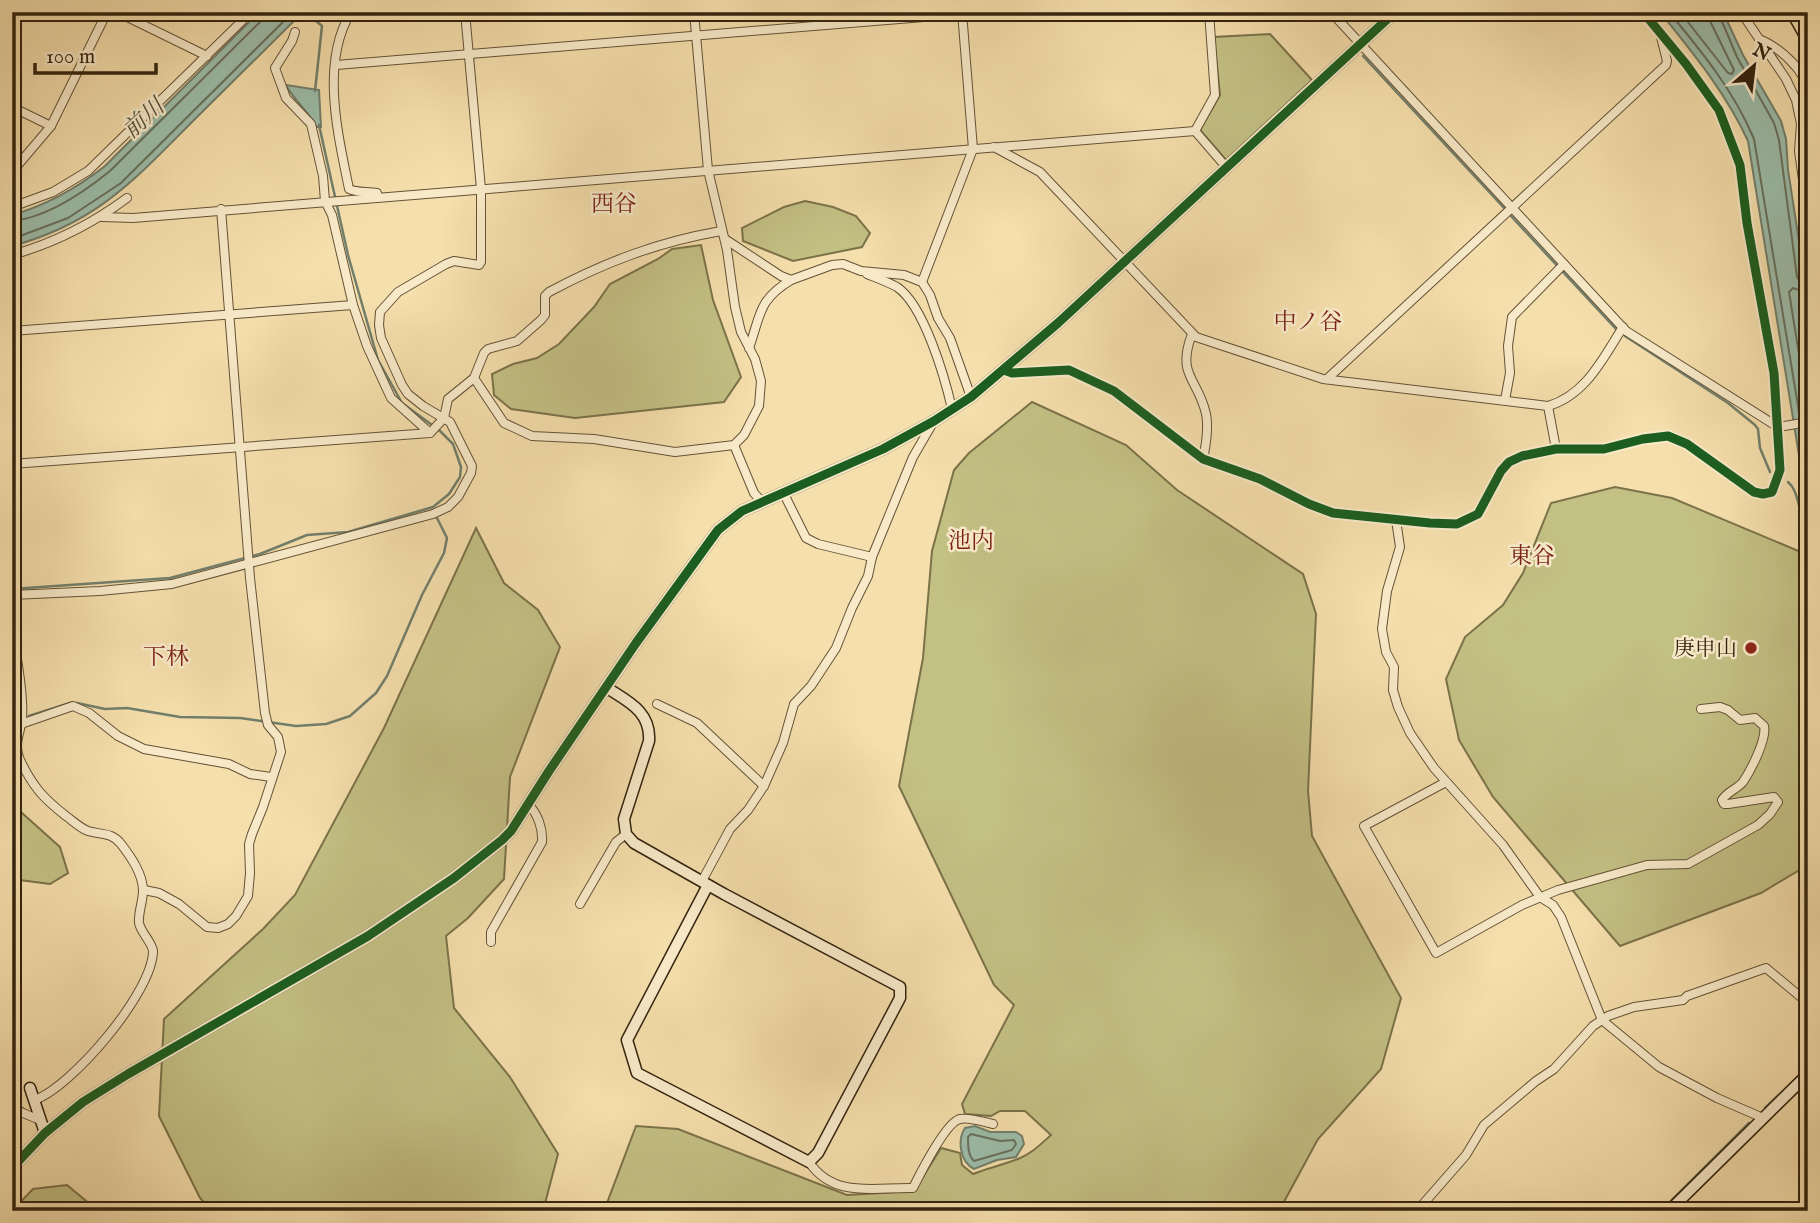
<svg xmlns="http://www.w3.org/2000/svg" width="1820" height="1223" viewBox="0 0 1820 1223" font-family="'IM FELL English','Noto Serif JP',serif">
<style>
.green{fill:#c3c084;stroke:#7b7249;stroke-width:2}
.water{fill:#9cbdaa;stroke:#727f6c;stroke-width:2}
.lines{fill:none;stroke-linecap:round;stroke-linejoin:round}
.shore{stroke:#68705c;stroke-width:2}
.stream{stroke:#727f6c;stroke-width:2.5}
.street-casing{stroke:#645236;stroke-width:10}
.secondary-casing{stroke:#33230e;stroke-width:13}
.highway-casing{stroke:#33230e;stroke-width:17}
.street{stroke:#f8eac9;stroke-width:8}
.secondary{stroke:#f8eac9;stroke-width:10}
.highway{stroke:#f5dfac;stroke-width:14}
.cycleway-casing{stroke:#f8eac9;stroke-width:13}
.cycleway{stroke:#1b5e20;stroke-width:9}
.poi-dot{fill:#8f2418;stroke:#f8eac9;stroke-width:2.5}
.labels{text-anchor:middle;stroke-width:5;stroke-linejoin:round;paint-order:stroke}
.poi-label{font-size:21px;fill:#33230e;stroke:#f8eac9;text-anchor:end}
.water-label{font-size:23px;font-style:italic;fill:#52513d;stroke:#f8eac9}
.neighbourhood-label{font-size:23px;fill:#7a1f14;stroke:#f8eac9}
</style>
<rect width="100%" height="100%" fill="#f5dfac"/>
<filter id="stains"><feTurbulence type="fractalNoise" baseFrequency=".00286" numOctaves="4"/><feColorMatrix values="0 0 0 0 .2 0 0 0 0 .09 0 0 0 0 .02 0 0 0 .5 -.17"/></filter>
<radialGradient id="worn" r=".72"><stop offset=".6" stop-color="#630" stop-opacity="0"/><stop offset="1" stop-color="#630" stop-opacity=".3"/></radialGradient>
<g class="green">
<path d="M1270 34 1312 80 1226 160 1200 130 1220 95 1214 37Z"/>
<path d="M805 201 833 207 856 216 870 233 862 247 793 261 743 241 742 228 784 207Z"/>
<path d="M701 245 713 300 741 377 724 402 575 418 511 409 494 395 492 374 513 364 537 358 559 344 594 307 610 284 658 259 672 249Z"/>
<path d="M1032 402 1126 445 1177 490 1303 574 1316 614 1308 791 1312 836 1401 998 1381 1069 1318 1139 1279 1211H604L636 1126 678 1129 847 1195 914 1191 941 1148 960 1153 962 1165 973 1174C988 1168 1003 1165 1018 1159 1031 1154 1041 1144 1051 1135L1025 1111H1000L991 1116 965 1114 962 1104 1014 1005 994 985 899 786 923 658 932 551 954 470 969 453Z"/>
<path d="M1615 487 1672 498 1808 555V865L1761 893 1620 946 1493 797 1459 740 1446 679 1465 637 1503 605 1523 573 1551 503Z"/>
<path d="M476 528 504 583 538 610 560 647 510 777 504 879 468 918 446 936 454 1008 510 1077 558 1154 543 1211H212L200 1198 159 1116 164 1019 263 929 295 895 384 728Z"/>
<path d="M12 804 60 847 68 873 50 884 12 879Z"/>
<path d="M67 1185 91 1205 92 1211H12L33 1189Z"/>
</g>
<g class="water">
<path d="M259 12H303C268 47 232 82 197 117 137 177 98 223 12 246V215C47 205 77 188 105 166Z"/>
<path d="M1660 12H1723L1743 55 1781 121 1786 139 1788 170 1808 299V489L1803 480 1748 141C1726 93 1693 53 1660 12Z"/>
<path d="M286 85 319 90 321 127H316C309 111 294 101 286 85Z"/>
<path d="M975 1126 990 1132H1016L1022 1136 1024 1144 1016 1157 997 1160 974 1169C960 1162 957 1140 965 1128Z"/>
</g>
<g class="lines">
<g class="shore">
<path d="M1669 12C1702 52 1734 91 1754 139L1800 418"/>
<path d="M1680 12 1728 73 1732 74 1734 70 1710 21 1709 12"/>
<path d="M1718 12 1737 57 1774 123 1779 140 1797 277 1801 283 1808 284"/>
<path d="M12 221C46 218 84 192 110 171L262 20 264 12"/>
<path d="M12 239 68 218 121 183 293 12"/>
<path d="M1808 293 1793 288 1789 292 1808 410"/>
<path d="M971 1134 1000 1141 1014 1140 1016 1144 1012 1150 974 1161C968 1156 968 1145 968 1137Z"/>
</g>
<g class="stream">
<path d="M1363 56 1505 209"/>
<path d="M315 91 322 26 315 20"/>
<path d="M319 125 348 255 378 360 402 403 432 425"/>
<path d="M1511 216 1616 329"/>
<path d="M1625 336 1728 403 1755 425 1758 429 1760 448 1770 472"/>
<path d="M1788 482C1800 492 1796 511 1808 522"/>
<path d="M12 589 170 578 260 554 307 535 348 532 433 507 449 494 460 477 461 467 453 444 438 429"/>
<path d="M29 716 70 703H77L105 709 127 708 180 717 240 718 296 726 326 724 350 716 376 693 387 676 422 595 444 553 447 538 435 514"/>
<path d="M12 727 16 724"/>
<path d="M1765 1108 1808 1067"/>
<path d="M1661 1211 1749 1123"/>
</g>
<g class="street-casing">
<g id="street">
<path d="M117 12 207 56"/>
<path d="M351 12C320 63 338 134 349 189 357 193 368 191 377 193L378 197"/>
<path d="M1331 12 1626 331 1778 427 1808 422"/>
<path d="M1741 12 1786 79 1796 100 1801 124 1799 151 1808 215"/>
<path d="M295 32 292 41 275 68 286 98 311 124 323 176 325 201 332 215 353 305 367 346 391 398 430 433"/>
<path d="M1761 40C1779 47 1806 71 1808 91"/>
<path d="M336 65 985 12"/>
<path d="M12 107 51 126"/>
<path d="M1195 131 1215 95 1209 12"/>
<path d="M1195 131 1227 168"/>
<path d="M994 147 1040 172 1196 337 1323 379 1548 406C1586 395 1603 358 1623 327"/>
<path d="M12 172 51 126 107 12"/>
<path d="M12 207 53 192 88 171 242 21"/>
<path d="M102 217 133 218 1195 131"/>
<path d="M725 239 781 276 791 280 832 265 843 264 861 271 904 275 922 282 930 295 938 318 950 338 971 397"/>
<path d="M12 255C54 243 92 224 127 198"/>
<path d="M867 274C877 278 888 282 897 287 924 305 945 378 952 409"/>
<path d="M922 282 973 149 962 12"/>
<path d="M12 331 353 305"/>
<path d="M1192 334C1176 376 1198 378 1206 414 1209 429 1206 445 1203 459"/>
<path d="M749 348C761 314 758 300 791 280"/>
<path d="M1004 370 1012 373 1069 370 1114 391 1203 459 1260 479 1309 504 1333 513 1430 523 1457 524 1478 514 1501 471 1509 462 1522 456 1556 449H1604L1643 439 1668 436 1687 444 1754 492 1763 494 1772 492 1780 470 1774 373 1747 223 1740 165 1719 110 1686 64 1643 12"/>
<path d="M474 378 504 423 532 436 594 439 675 452 734 445 744 435 759 406 761 381 755 359 741 332 735 307 727 250 708 170 694 12"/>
<path d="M1327 379 1666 65 1667 61 1661 37"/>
<path d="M1505 400 1510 373 1508 346 1512 317 1564 264"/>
<path d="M1548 406 1556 449"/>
<path d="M734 445 754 493 762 502"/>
<path d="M12 464 430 433 444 418 448 399 474 378 484 353 488 349 517 341 541 320 545 315V296L549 292C605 262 658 242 721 231"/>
<path d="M784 494 806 538 818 544 872 557"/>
<path d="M1396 520 1400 547 1387 591 1382 629 1386 652 1394 667 1393 690 1398 707 1410 733 1434 768 1503 845 1540 897 1553 905 1561 917 1602 1020 1659 1067 1717 1098 1763 1118"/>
<path d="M12 595 100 591 172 584 433 514 448 507 458 497 471 473 472 466 450 422 423 406 408 394 402 385 381 338 379 325 380 312 398 292 446 264 454 261 479 265 481 262V189L465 12"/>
<path d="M12 624C15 651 24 692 22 719 20 734 13 745 20 760 33 787 43 798 66 816 73 821 80 828 88 831 101 835 112 832 121 844 131 857 143 874 143 891 143 901 138 913 139 923 141 933 152 942 153 951 153 992 71 1088 34 1100"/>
<path d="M657 704 697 723 764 786"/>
<path d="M21 724 73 706 89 713 118 736 144 749 229 764 250 774 271 777"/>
<path d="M1446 782 1364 826 1436 953 1522 905 1558 890 1647 865 1688 864 1758 825 1770 814 1778 802 1774 797 1728 804H1724L1722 800C1727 792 1737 789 1743 782 1751 770 1767 739 1764 726L1755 718 1740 720 1728 710 1720 707 1701 709"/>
<path d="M702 881 730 829 748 810 764 786 783 743 794 704 811 686 836 648 852 608 868 576 872 557 913 457 934 421"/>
<path d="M144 890 159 893 179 904 207 927 218 928 228 924 236 916 248 896 250 873 249 844 252 834 263 807 281 752 278 737 268 725 265 713 250 578 221 209"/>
<path d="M580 904 616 842 626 834"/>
<path d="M491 942V932L542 842C543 829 538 814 528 804"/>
<path d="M12 1106 23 1113 40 1120"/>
<path d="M809 1162C834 1199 875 1187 913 1188 920 1174 946 1122 960 1119 969 1117 984 1122 993 1124"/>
<path d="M1417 1211 1466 1155 1484 1125 1536 1081 1554 1069 1593 1026 1608 1016 1634 1007 1683 1000 1687 996 1766 968 1808 1003"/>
</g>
</g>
<g class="secondary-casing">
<g id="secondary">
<path d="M607 688C629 702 651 712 649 741L624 819 626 834 634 843 724 894 900 987V998L818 1153 809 1162 637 1073 627 1040 708 885"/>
<path d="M30 1088 45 1133"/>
<path d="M12 1168 45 1133 83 1102 128 1074 368 936 454 878 502 840 511 831 549 771 636 643 718 530 742 511 883 449 934 421 971 397 1058 323 1395 12"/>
<path d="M1669 1211 1808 1074"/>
</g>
</g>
<g class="highway-casing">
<g id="highway">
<path d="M1794 12 1808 37"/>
<path d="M1807 12 1808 13"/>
</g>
</g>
<use href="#street" class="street"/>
<use href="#secondary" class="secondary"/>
<use href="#highway" class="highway"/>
<g class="cycleway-casing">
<g id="cycleway">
<path d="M1004 370 1012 373 1069 370 1114 391 1203 459 1260 479 1309 504 1333 513 1430 523 1457 524 1478 514 1501 471 1509 462 1522 456 1556 449H1604L1643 439 1668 436 1687 444 1754 492 1763 494 1772 492 1780 470 1774 373 1747 223 1740 165 1719 110 1686 64 1643 12"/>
<path d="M12 1168 45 1133 83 1102 128 1074 368 936 454 878 502 840 511 831 549 771 636 643 718 530 742 511 883 449 934 421 971 397 1058 323 1395 12"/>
</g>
</g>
<use href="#cycleway" class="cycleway"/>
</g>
<circle class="poi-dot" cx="1751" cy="648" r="7"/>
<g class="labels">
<g class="poi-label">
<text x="1737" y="655">庚申山</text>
</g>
<g class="water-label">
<text transform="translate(143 118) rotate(-42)" y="8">前川</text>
</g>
<g class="neighbourhood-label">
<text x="614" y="211">西谷</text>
<text x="1308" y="329">中ノ谷</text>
<text x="971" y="548">池内</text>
<text x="1532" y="563">東谷</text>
<text x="166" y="664">下林</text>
</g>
</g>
<rect width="1820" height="1223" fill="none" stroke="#f5dfac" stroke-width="42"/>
<rect x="14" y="14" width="1792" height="1195" fill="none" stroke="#33230e" stroke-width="3.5"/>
<rect x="21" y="21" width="1778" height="1181" fill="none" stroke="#33230e" stroke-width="2"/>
<g transform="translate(1754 66) rotate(28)" stroke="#f8eac9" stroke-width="5" paint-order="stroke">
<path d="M0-5L12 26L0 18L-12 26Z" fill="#33230e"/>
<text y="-10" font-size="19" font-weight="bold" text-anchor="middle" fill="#33230e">N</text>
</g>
<path d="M35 63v10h121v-10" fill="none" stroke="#33230e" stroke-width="3.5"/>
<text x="46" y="63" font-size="21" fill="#33230e" stroke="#f8eac9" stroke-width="5" paint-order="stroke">100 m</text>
<rect width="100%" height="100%" filter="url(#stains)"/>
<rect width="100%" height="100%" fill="url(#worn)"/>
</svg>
